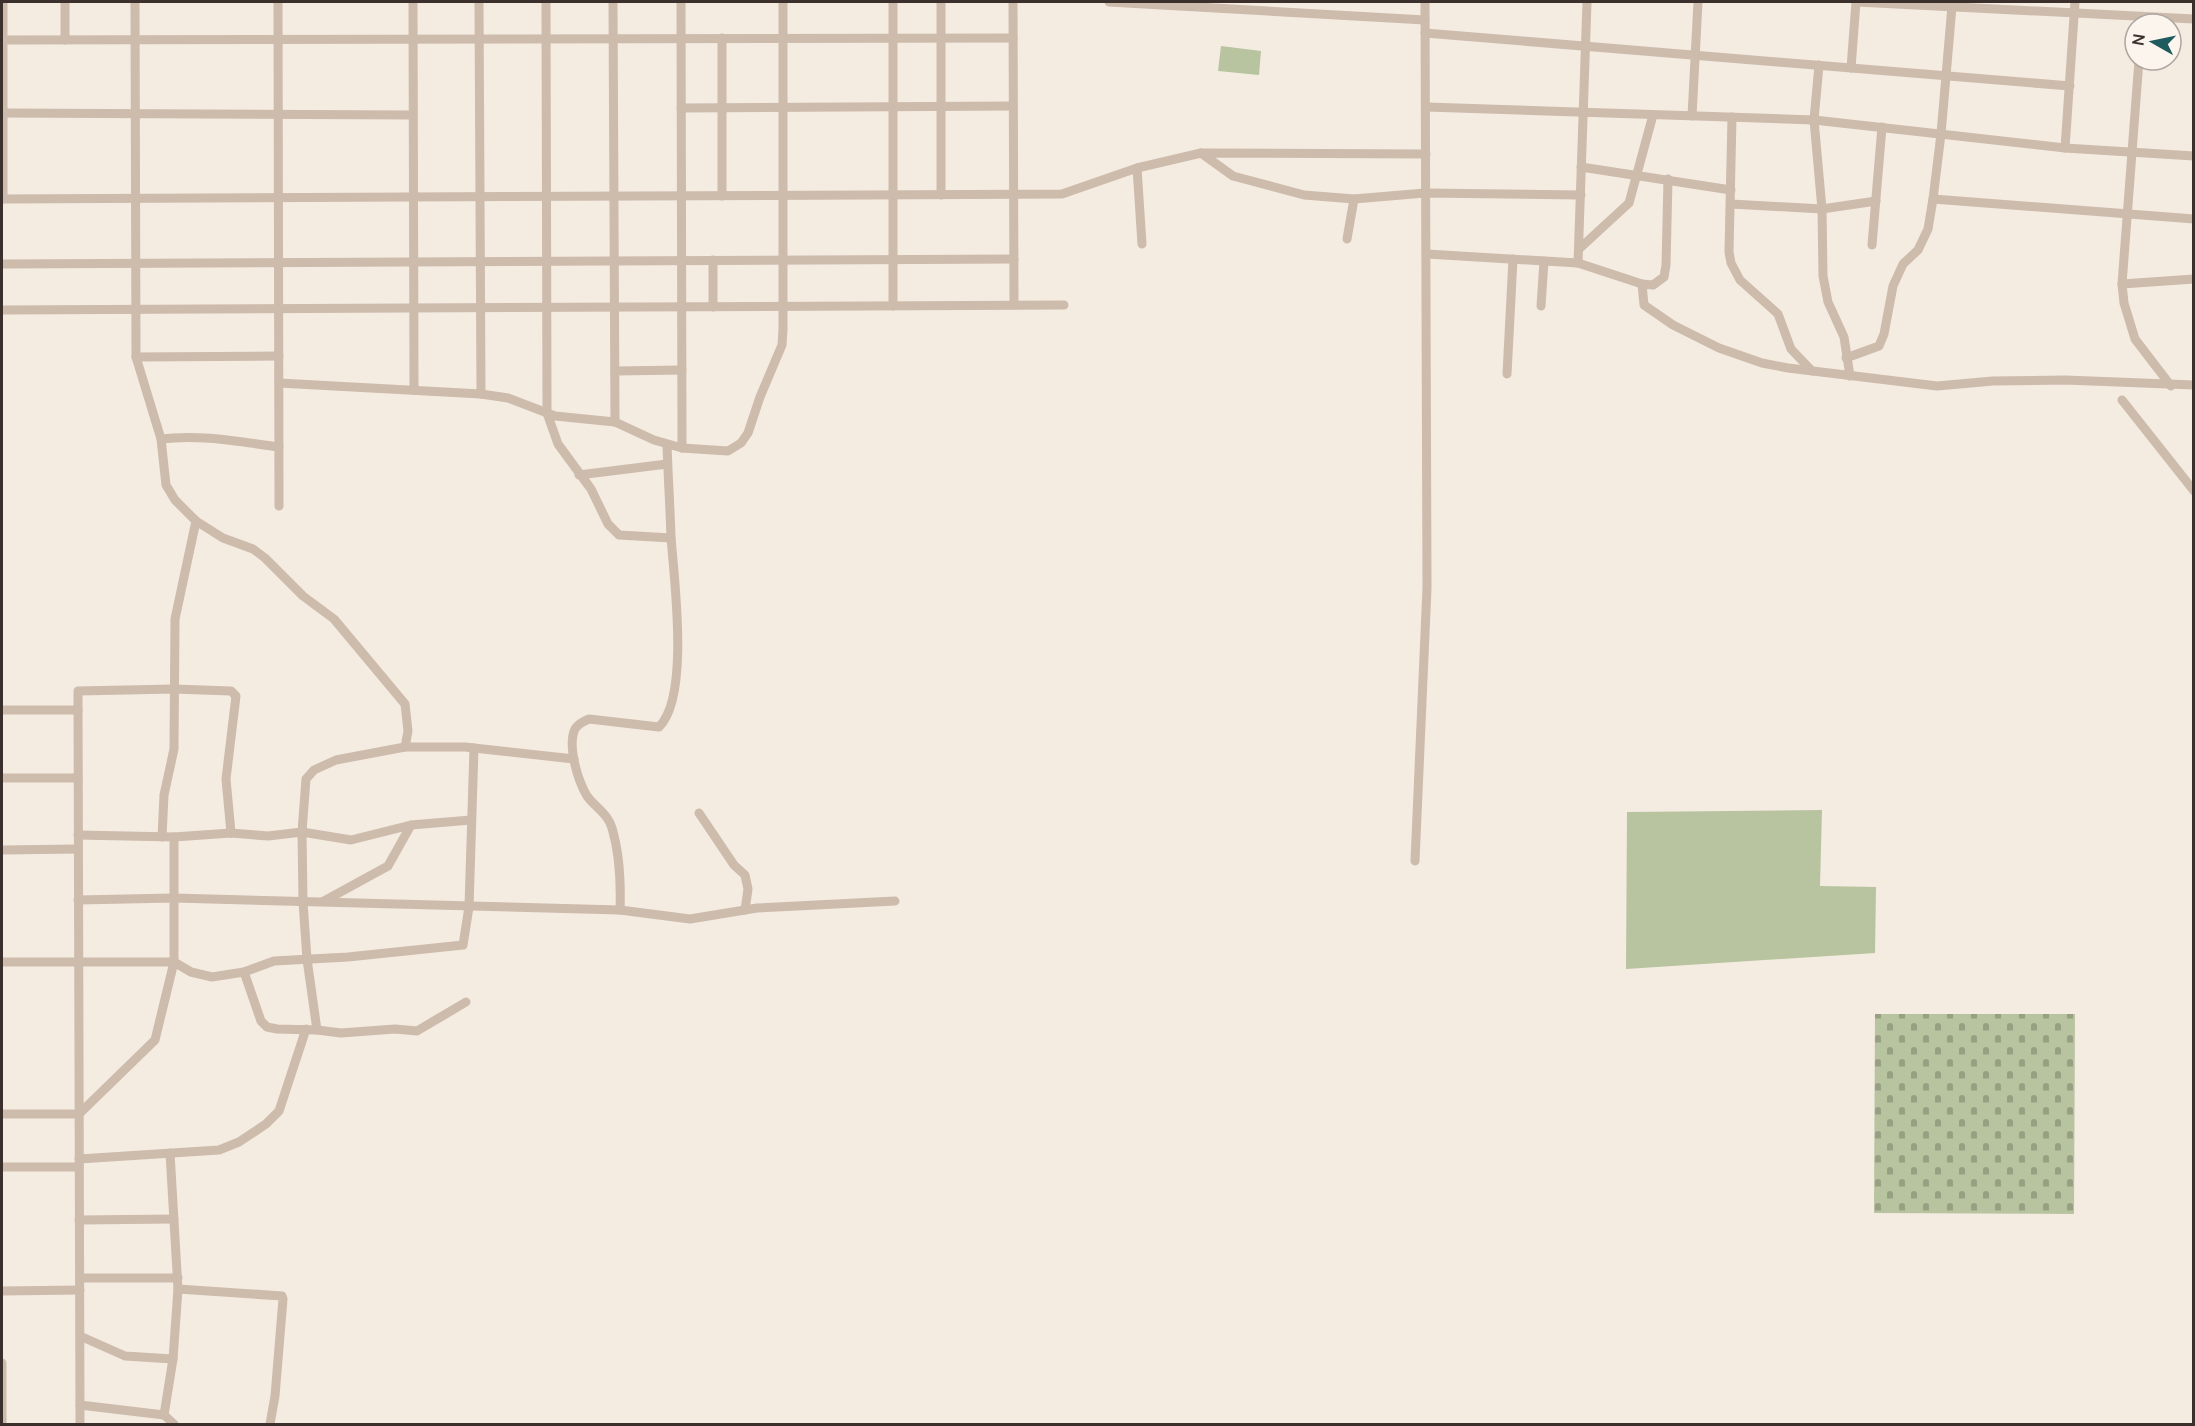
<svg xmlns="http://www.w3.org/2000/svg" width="2195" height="1426" viewBox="0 0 2195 1426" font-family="Manrope,sans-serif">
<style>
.cemetery{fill:url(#cemetery-stones)}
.garden{fill:#b8c4a0}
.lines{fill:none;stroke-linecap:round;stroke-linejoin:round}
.street{stroke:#cdbbac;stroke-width:9}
</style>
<defs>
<pattern id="cemetery-stones" width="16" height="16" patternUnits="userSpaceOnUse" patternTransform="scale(1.5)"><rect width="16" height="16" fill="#b8c4a0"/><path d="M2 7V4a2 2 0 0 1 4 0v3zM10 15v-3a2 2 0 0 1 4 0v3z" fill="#97a083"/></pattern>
</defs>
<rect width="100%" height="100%" fill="#f4ebe1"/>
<path class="cemetery" d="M1875 1014H2075L2074 1214 1874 1213Z"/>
<g class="garden">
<path d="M1221 46 1261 51 1259 75 1218 71Z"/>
<path d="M1822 810 1820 886 1876 887 1875 953 1626 969 1627 812Z"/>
</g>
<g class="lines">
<g class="street">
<path d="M3 2V199"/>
<path d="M65 2V40"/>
<path d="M135 2 136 357 161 439 166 485 175 500 196 521 223 538 253 549 265 558 303 596 334 619 405 704 408 731 405 747"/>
<path d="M278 2 279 506"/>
<path d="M413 2 414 390"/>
<path d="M479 2 481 394"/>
<path d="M546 2 547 413 558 444 591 489 608 524 619 535 671 538"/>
<path d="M613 2 615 422"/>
<path d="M681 2 682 448"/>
<path d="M893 2V306"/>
<path d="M941 2V195"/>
<path d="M1013 2 1014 305"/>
<path d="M1109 2 1425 20"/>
<path d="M1857 2 2194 19"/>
<path d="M1425 33 2070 86"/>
<path d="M722 38V196"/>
<path d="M2 40 1013 38"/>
<path d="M2139 60 2122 284 2124 303 2135 339 2171 386"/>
<path d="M1819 65 1814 120 1822 209 1823 276 1828 302 1844 337 1850 376"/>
<path d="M1851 68 1856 2"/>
<path d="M1426 107 1814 120 2065 148 2194 156"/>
<path d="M681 108 1013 106"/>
<path d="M3 113 413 115"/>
<path d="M1692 116 1698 2"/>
<path d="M1732 117 1729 252 1731 263 1740 280 1778 314 1791 349 1812 371"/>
<path d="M2065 148 2075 2"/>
<path d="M1201 153 1233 176 1304 195 1354 199 1425 193 1581 195"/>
<path d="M1581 167 1731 190"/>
<path d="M1137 168 1142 244"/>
<path d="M2 199 1062 194 1137 168 1201 153 1426 154"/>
<path d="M1933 199 2194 219"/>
<path d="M1731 204 1822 209 1876 201"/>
<path d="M1347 239 1354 199"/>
<path d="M1872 245 1882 127"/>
<path d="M1579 249 1629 203 1653 115"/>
<path d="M1427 254 1578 263 1642 284 1653 285 1664 277 1666 265 1668 179"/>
<path d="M713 260V307"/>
<path d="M1578 263 1587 2"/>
<path d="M2 264 1014 259"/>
<path d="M1642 284 1644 305 1673 325 1719 348 1762 363 1788 368 1937 386 1993 381 2065 380 2194 385"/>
<path d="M2122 284 2194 279"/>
<path d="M1541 306 1544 261"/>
<path d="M2 310 1064 305"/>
<path d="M136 357 279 356"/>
<path d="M1846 358 1879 346 1884 334 1893 286 1903 264 1918 250 1928 229 1933 199 1941 134 1952 6"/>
<path d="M615 371 682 370"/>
<path d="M1507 374 1513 259"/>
<path d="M279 383 481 394 508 398 555 416 615 422 654 440 682 448 728 451 741 443 748 433 760 397 782 345 783 329V2"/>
<path d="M2122 400 2194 491"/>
<path d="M161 439C201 434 240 442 279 447"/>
<path d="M579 475 667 464"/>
<path d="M2 710H78"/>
<path d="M2 778H78"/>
<path d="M699 813 734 865 745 875 748 889 745 910"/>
<path d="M78 835 174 837 231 833 268 836 302 832 351 840 411 825 471 820"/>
<path d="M162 837 164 795 174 749 175 619 196 521"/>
<path d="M2 850 78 849"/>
<path d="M1415 861 1427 588 1425 2"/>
<path d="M78 900 174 898 620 910 690 919 757 908 895 901"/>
<path d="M324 901 388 866 411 825"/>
<path d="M620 910C621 882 620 855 612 828 608 814 595 807 587 796 578 781 567 746 575 729 578 724 584 721 589 719L659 727C690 697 674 579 671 537 670 506 668 475 667 445"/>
<path d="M2 962H174L191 972 212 977 244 972 274 961 348 957 463 945 469 907 474 748"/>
<path d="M244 972 261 1021 267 1027 277 1029 317 1030 341 1033 395 1029 417 1031 466 1002"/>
<path d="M317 1030 307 959 303 902 302 832 306 779 314 770 336 760 405 747H465L574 759"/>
<path d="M2 1114H79L155 1040 174 962V837"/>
<path d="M79 1159 219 1150 239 1142 266 1124 279 1111 306 1029"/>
<path d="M2 1167H79"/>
<path d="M79 1220 174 1219"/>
<path d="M80 1278H178"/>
<path d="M178 1289 282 1296 283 1299 275 1396 270 1424"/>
<path d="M2 1291 80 1290"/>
<path d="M80 1336 125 1356 173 1359"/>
<path d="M2 1363V1424"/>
<path d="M80 1405 164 1415 174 1424"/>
<path d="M164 1415 173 1359 178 1289 170 1153"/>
<path d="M80 1424 78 691 174 689 231 691 236 696 226 779 231 833"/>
</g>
</g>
<rect width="2195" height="1426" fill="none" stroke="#3b302b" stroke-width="6"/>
<g transform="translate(2153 42) rotate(279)"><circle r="28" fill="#fbf5ee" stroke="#aea6a0" stroke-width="1.5"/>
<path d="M0-4.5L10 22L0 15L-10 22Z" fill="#1f5a5e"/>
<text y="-9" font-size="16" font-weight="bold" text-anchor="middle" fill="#3b302b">N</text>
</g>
</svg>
